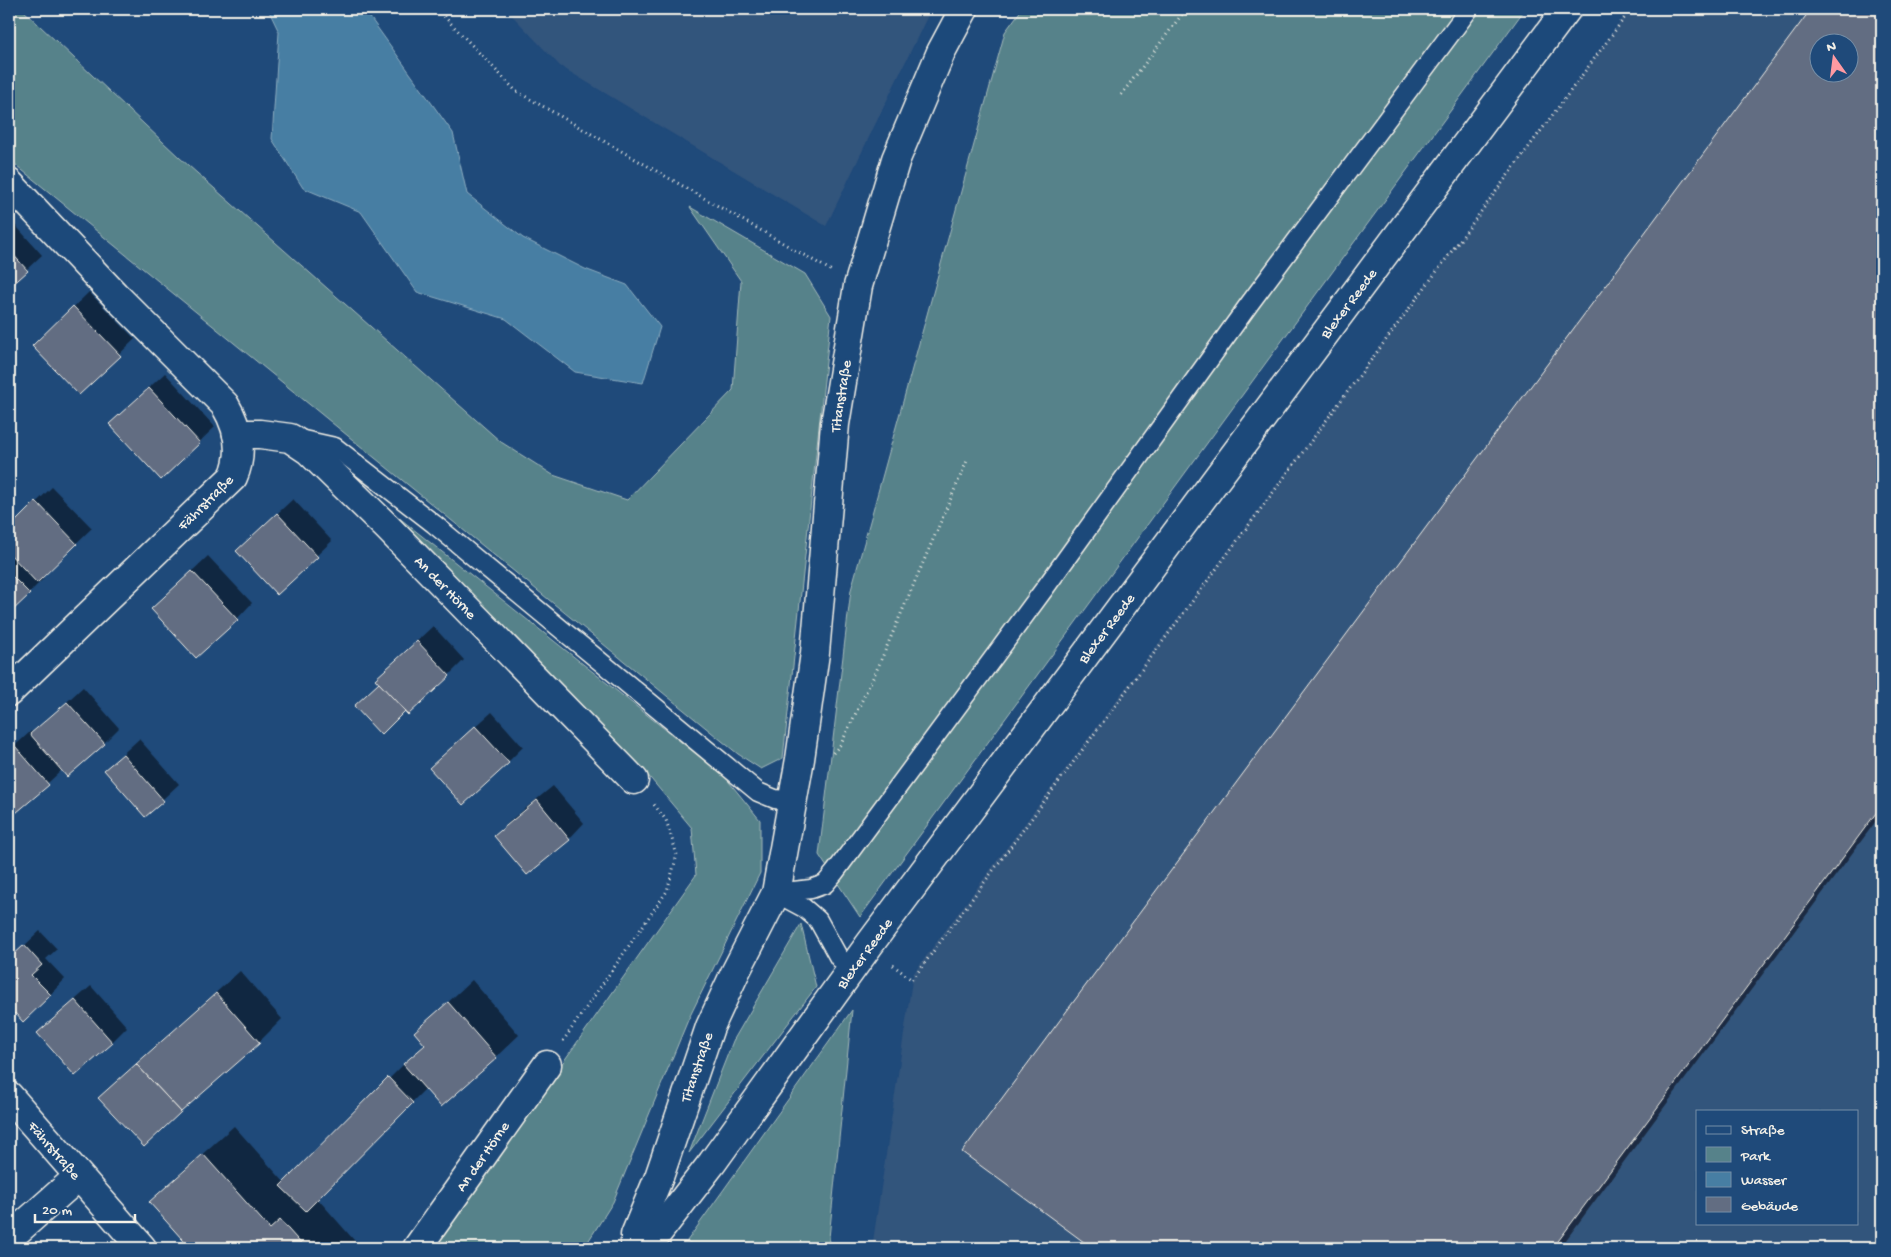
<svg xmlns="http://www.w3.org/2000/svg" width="1891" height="1257" viewBox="0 0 1891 1257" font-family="'Gochi Hand',sans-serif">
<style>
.built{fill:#33547c;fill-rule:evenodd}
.green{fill:#56828a;stroke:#a5bab9}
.water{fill:#477ea3;stroke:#8cacbf}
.shadow{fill:#0007;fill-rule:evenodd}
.building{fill:#626d82;stroke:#f4f1e8;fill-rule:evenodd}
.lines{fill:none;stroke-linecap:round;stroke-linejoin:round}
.service-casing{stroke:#f4f1e8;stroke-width:21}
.minor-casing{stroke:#f4f1e8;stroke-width:31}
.tertiary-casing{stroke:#f4f1e8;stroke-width:31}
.path{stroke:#f4f1e8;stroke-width:3;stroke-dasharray:1 4;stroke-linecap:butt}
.service{stroke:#1f4a7a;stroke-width:18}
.minor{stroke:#1f4a7a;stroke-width:28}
.tertiary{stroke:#1f4a7a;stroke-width:28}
.labels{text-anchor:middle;stroke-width:4;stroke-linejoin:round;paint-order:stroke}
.street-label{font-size:15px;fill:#f4f1e8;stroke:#1f4a7a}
</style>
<rect width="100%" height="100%" fill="#1f4a7a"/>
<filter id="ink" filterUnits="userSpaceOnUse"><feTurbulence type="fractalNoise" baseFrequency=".02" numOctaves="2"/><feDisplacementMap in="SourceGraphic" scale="10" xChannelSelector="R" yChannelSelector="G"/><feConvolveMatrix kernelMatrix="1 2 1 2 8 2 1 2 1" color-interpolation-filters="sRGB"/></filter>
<g filter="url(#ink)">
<g class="built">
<path d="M506 9H931L826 226 560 66Z"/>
<path d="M1630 9H1882V1248H872L913 974ZM1818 42H1848V72H1818ZM1697 1111H1857V1223H1697Z"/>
</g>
<g class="green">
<path d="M9 9H22L180 158 501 442 553 475 627 500 733 390 741 281 690 207 805 274 831 316 783 758 761 769 738 754 17 166 9 157Z"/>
<path d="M1022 9H1525L860 917 819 855 851 590 1005 32Z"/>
<path d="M378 501 725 777 760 820V873L688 1020 613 1202 584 1248H431L696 875 692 828 646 773Z"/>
<path d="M801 924 816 987 689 1153 733 1041Z"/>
<path d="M852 1010 828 1248H697L687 1241Z"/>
</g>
<path class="water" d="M268 9H364L453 133 467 194 523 238 585 269 627 285 660 327 643 383 575 372 506 319 417 292 361 212 303 188 272 139 279 32Z"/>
<g class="shadow">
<path d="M1812 9H1882V813L1560 1248H1094L964 1152ZM1818 42H1848V72H1818Z"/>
<path d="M9 218 42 255 9 286Z"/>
<path d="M89 292 135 339 79 393 49 331Z"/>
<path d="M165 373 215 427 161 478 126 409Z"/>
<path d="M52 487 92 528 42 576 44 578 9 613V529Z"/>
<path d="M293 499 332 541 277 593 253 536Z"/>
<path d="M208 556 252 603 237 619 152 609Z"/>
<path d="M433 626 464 660 449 675 380 683 392 664Z"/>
<path d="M83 687 119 728 104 743 62 770 11 817 9 814V751L31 731 33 733Z"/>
<path d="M492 712 523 747 508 762 446 753Z"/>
<path d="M139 739 179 784 145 816 105 770Z"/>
<path d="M553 786 584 823 569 839 527 873 496 836 511 820Z"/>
<path d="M40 931 57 949 46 959 65 979 50 995 16 1012 9 1018V960Z"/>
<path d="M240 971 282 1019 259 1042 115 1083Z"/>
<path d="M472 980 519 1035 496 1057 426 1088 317 1198 361 1248H192L151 1202 181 1173 234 1126 285 1183 412 1056 413 1057 426 1043 416 1032Z"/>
<path d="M91 986 127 1027 112 1042 54 1018Z"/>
<path d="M67 1244 72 1248H62Z"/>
</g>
<g class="building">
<path d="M1811 9H1882V805L1553 1248H1092L962 1152ZM1818 42H1848V72H1818Z"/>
<path d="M9 250 28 271 9 288Z"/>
<path d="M73 306 121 356 79 395 32 346Z"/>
<path d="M149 388 200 443 161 480 109 424Z"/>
<path d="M36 501 77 544 37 583 9 553V528Z"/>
<path d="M277 513 318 557 277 595 236 551Z"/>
<path d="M192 571 238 620 196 658 151 609Z"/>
<path d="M9 573 30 594 9 614Z"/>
<path d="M417 641 450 676 408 715 375 679Z"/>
<path d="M379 683 405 711 381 735 354 706Z"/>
<path d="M67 702 105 744 67 777 30 734Z"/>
<path d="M475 726 509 763 463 805 429 768Z"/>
<path d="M15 746 49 785 10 818 9 816V751Z"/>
<path d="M123 754 164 801 145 817 104 770Z"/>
<path d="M537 800 570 840 527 875 494 836Z"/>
<path d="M24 945 42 965 31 975 51 995 23 1022 15 1013 9 1019V959Z"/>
<path d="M216 993 260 1043 181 1112 136 1064Z"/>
<path d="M75 1000 113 1043 75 1076 37 1033Z"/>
<path d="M448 1002 497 1058 441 1107 403 1064 425 1045 414 1032Z"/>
<path d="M136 1064 181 1112 144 1147 98 1098Z"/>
<path d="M388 1077 413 1103 306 1211 280 1186Z"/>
<path d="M203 1154 270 1229 280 1220 305 1248H190L149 1202Z"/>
</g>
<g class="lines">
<g class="service-casing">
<g id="service">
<path d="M299 439 335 447 434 524 758 792 775 799 793 801"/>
<path d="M776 893 811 889 825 884 835 872 1045 588 1250 303 1469 9"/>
<path d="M776 893 804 908 818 920 839 958 852 968"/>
</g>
</g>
<g class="minor-casing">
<g id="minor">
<path d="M237 434H260L290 438 308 450 387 527 634 780"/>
<path d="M9 1238 78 1177"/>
<path d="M417 1248 547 1065"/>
<path d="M635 1248V1235L659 1177 710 1027 735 973 776 893 800 759 815 653 835 424 858 286 896 159 941 52 964 9"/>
<path d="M646 1248 712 1163 869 945 1567 9"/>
</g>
</g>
<g class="tertiary-casing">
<g id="tertiary">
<path d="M9 183 115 295 225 405C238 427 244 453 233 477L9 692"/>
<path d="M9 1096 142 1248"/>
</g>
</g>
<g class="path">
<path d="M437 9 516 91 832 271"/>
<path d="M1121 95 1186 9"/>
<path d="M833 753 841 744 878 667 967 461"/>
<path d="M893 965 912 980 1631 9"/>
<path d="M563 1041 667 891 677 855 666 820 652 802"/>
</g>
<use href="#service" class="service"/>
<use href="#minor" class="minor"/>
<use href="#tertiary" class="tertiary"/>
</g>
</g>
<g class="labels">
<g class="street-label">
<text transform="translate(1348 303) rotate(-53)" y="5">Blexer Reede</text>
<text transform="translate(840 396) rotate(-81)" y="5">Titanstraße</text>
<text transform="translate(205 502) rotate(-45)" y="5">Fährstraße</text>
<text transform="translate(446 587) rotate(46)" y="5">An der Hörne</text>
<text transform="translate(1106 628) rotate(-53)" y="5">Blexer Reede</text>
<text transform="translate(864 953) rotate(-54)" y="5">Blexer Reede</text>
<text transform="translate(696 1067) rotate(-71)" y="5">Titanstraße</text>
<text transform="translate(55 1150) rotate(49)" y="5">Fährstraße</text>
<text transform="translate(482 1156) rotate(-55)" y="5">An der Hörne</text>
</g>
</g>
<rect width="1891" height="1257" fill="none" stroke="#1f4a7a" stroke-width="30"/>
<rect x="15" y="15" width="1861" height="1227" fill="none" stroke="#f4f1e8" stroke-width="2" filter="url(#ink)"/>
<rect x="1696" y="1110" width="162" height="115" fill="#1f4a7a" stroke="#748da6"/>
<rect x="1706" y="1126" width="25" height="8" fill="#1f4a7a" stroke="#748da6"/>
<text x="1741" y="1134" font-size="15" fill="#f4f1e8">Straße</text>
<rect x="1706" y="1147" width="25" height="15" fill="#56828a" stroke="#748da6"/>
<text x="1741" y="1160" font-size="15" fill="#f4f1e8">Park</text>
<rect x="1706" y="1172" width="25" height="15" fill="#477ea3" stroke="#748da6"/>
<text x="1741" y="1184" font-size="15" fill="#f4f1e8">Wasser</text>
<rect x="1706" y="1197" width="25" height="15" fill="#626d82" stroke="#748da6"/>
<text x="1741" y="1210" font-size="15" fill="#f4f1e8">Gebäude</text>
<g transform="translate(1834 58) rotate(346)"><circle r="24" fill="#1f4a7a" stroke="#748da6"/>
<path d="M0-4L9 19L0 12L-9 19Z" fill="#ff9aa2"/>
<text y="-8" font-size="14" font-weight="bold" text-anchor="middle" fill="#f4f1e8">N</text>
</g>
<path d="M35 1214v8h100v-8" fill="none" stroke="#f4f1e8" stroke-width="2.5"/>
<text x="42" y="1214" font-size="15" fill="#f4f1e8" stroke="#1f4a7a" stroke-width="4" paint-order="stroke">20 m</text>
</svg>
